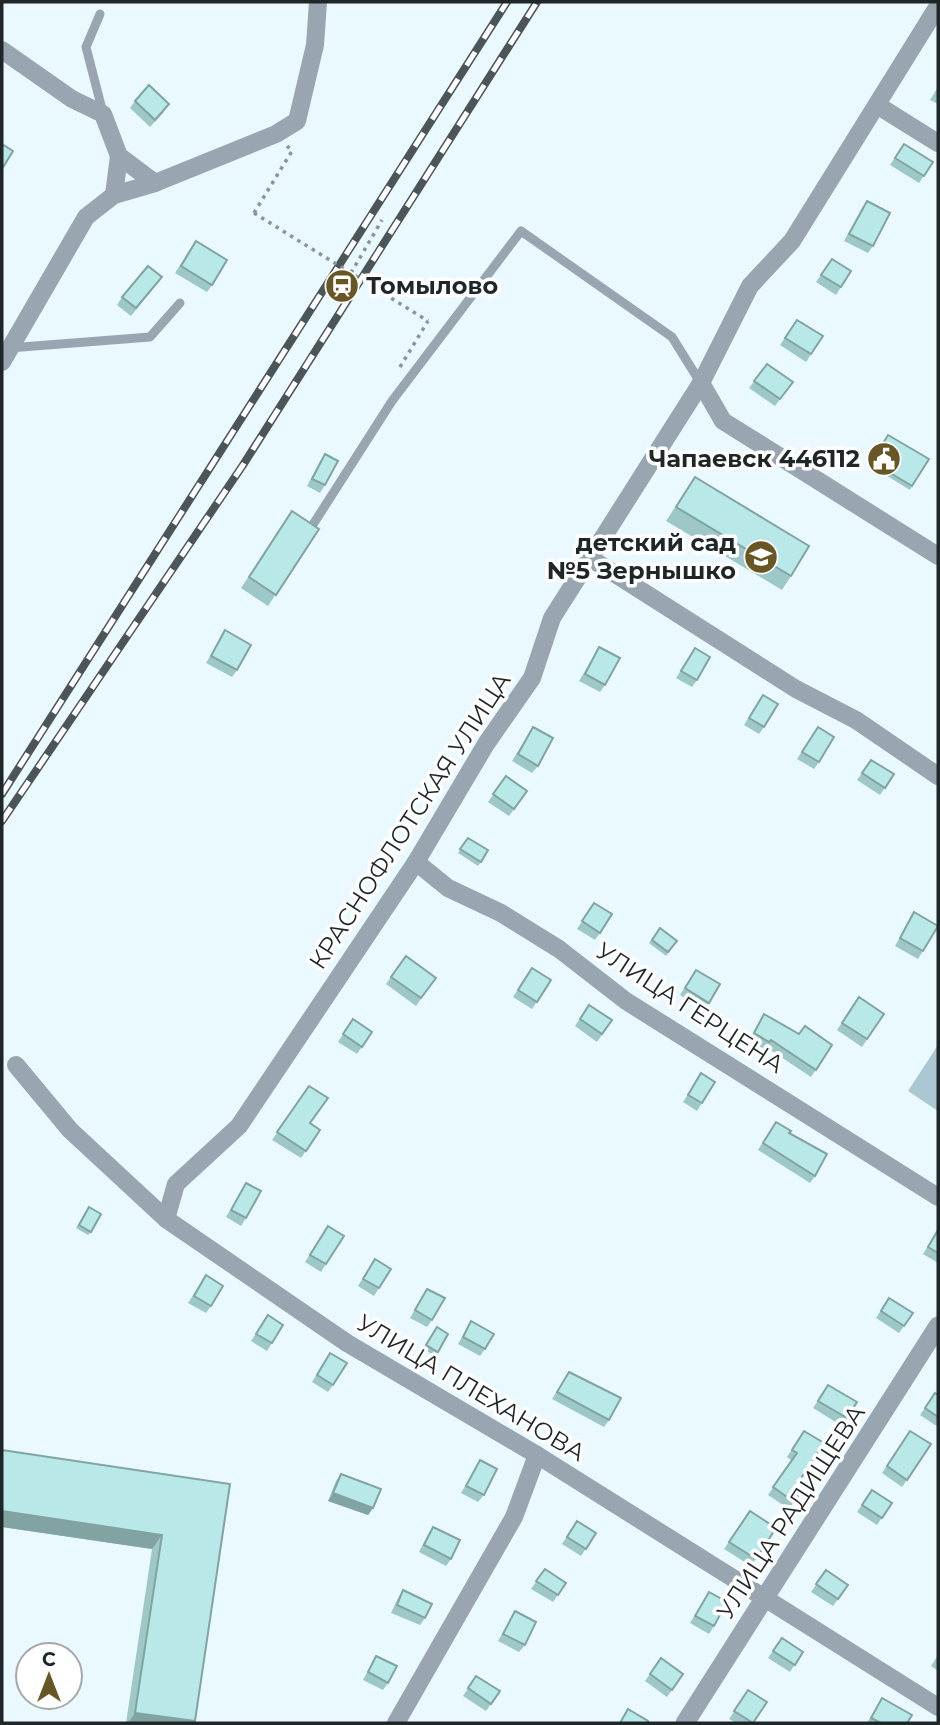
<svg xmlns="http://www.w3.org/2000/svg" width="940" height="1725" viewBox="0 0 940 1725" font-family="Montserrat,sans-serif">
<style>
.green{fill:#abc8d2}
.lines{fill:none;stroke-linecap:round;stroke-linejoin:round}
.path{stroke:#899599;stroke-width:3.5;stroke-dasharray:3.5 5;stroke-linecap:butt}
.service{stroke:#99a6b2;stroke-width:9}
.minor{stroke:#99a6b2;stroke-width:18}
.tertiary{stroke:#99a6b2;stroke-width:19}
.rail-casing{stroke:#4c5659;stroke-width:8}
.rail{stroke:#fff;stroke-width:5;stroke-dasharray:16;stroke-linecap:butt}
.path-bridge{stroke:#899599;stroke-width:3.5;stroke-dasharray:3.5 5;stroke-linecap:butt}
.wall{fill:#9ec8c8}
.shaded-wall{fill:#81a3a2}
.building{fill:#b8e9e8;stroke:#81a3a2;stroke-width:2}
.labels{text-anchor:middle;stroke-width:7;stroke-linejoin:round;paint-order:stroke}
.poi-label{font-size:24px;font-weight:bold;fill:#1e2628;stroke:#fff;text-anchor:end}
.street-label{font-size:24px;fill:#1e2628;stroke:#fff}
</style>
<rect width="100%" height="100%" fill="#eaf9ff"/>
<path class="green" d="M938 1045V1111L908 1091Z"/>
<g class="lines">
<g class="path">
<path d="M254 213 292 151 287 146"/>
<path d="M351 273 382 220"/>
<path d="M400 367 428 321"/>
</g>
<g class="service">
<path d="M100 14 86 47 103 113"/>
<path d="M9 348 150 337 180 303"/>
<path d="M314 523 392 401 521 231 672 337 700 382"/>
</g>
<g class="minor">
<path d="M2 50 72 99 103 114 119 156 155 183"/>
<path d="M877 105 938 143"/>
<path d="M114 195 119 156"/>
<path d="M2 362 86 217 114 195 155 183 276 134 297 121 315 45 318 2"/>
<path d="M701 383 723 421 938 556"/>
<path d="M590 558 796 689 856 720 938 776"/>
<path d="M416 862 448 888 501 913 559 949 626 1001 938 1197"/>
<path d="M16 1065 70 1130 166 1219 347 1343 537 1455 938 1707"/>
<path d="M166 1219 176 1184 239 1126 416 862 486 744 532 678 552 618 701 383 750 286 792 241 938 6"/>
<path d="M396 1723 514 1517 537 1455"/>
</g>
<path class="tertiary" d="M685 1723 938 1326"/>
<g class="rail-casing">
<g id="rail">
<path d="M2 794 507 2"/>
<path d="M2 821 243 465 537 2"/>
</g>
</g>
<use href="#rail" class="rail"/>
<path class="path-bridge" d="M254 213 428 321"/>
</g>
<g class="wall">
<path d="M938 87V104L930 100Z"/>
<path d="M135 101 164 112 150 127 130 108Z"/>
<path d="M904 144 933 162 919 183 890 165Z"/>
<path d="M867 201 873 246 868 253 844 241 862 208Z"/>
<path d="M191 248 212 285 207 292 175 273Z"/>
<path d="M832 259 851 271 836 295 816 282Z"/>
<path d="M156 284 131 316 117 305 122 297Z"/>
<path d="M797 320 823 336 806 362 780 345Z"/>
<path d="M767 364 793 382 775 406 749 388Z"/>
<path d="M888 435 912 486 910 490 869 465Z"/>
<path d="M325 454V485L320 493 307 486 320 461Z"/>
<path d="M695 477 791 576 782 590 666 521Z"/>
<path d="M292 511 319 529 268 606 241 588Z"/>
<path d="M225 630 237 670 232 677 206 663Z"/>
<path d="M599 647 605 685 600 692 579 681Z"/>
<path d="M695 648 697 680 692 687 676 678Z"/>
<path d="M758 702 764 727 759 734 744 725Z"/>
<path d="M533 727 538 766 532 773 512 761Z"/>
<path d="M813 734 819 762 814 769 797 759Z"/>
<path d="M871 760 894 774 880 795 857 780Z"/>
<path d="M506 776 527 791 509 816 488 802Z"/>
<path d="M468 838 481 862 478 866 458 853Z"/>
<path d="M594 903 600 933 595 940 577 929Z"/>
<path d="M914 912 923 951 918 959 895 946Z"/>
<path d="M660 928 677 941 666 956 649 943Z"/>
<path d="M406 956 436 978 416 1006 386 984Z"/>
<path d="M532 968 551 980 532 1009 513 997Z"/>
<path d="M696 970 709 1003 704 1010 680 995Z"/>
<path d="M859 997 884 1014 862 1047 837 1030Z"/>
<path d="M589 1005 612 1020 597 1042 575 1026Z"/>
<path d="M764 1014 799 1034 832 1045 811 1077 766 1047 764 1049 749 1040Z"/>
<path d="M353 1019 372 1032 357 1054 338 1042Z"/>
<path d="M701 1073 702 1103 697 1111 683 1102Z"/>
<path d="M309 1086 310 1123 320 1130 301 1158 272 1140Z"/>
<path d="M771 1129 789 1133 815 1176 810 1183 758 1150Z"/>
<path d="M246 1183V1218L241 1226 226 1217Z"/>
<path d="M89 1207 91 1232 88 1235 76 1228Z"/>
<path d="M328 1226 326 1264 321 1272 305 1262Z"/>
<path d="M938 1230V1263L923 1254Z"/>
<path d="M375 1259 379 1288 374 1296 358 1286Z"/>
<path d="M206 1275 211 1306 206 1313 188 1303Z"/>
<path d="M427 1289 432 1320 427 1327 410 1318Z"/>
<path d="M889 1298 913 1313 899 1333 876 1318Z"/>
<path d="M268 1315 283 1325 267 1351 251 1341Z"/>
<path d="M471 1321 485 1349 480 1356 458 1344Z"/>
<path d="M437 1327 448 1334 435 1356 423 1349Z"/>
<path d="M325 1360 333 1385 328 1392 312 1382Z"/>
<path d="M569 1372 609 1420 604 1427 552 1399Z"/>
<path d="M828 1385 857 1402 842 1426 813 1408Z"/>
<path d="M935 1393 938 1395V1427L920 1415Z"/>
<path d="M804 1431 798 1483 804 1487 789 1509 768 1495 791 1460 787 1457Z"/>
<path d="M910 1431 931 1444 902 1487 882 1473Z"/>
<path d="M2 1450 230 1484 195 1721 194 1723H126L152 1549 2 1527Z"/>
<path d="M480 1460 484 1495 478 1502 461 1493Z"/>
<path d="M341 1474 373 1508 368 1515 328 1501 336 1481Z"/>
<path d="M872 1490 892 1503 877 1525 857 1512Z"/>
<path d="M750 1511 776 1528 751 1566 724 1549Z"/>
<path d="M577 1521 596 1533 581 1556 562 1544Z"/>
<path d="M433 1527 451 1559 446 1566 419 1552 428 1534Z"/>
<path d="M545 1569 566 1583 553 1602 531 1589Z"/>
<path d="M826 1570 848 1585 833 1606 811 1592Z"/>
<path d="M403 1590 425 1618 420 1625 391 1613 398 1598Z"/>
<path d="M709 1592 714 1626 709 1634 690 1623Z"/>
<path d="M515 1611 525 1645 519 1652 498 1641Z"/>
<path d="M782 1638 803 1652 790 1672 768 1658Z"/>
<path d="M938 1655V1671L931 1666Z"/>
<path d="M376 1656 388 1683 383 1690 363 1680Z"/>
<path d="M661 1658 683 1674 667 1697 645 1681Z"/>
<path d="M476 1676 500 1691 486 1711 463 1696Z"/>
<path d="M748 1690 753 1723H736L729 1719Z"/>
<path d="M882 1698 907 1723H867Z"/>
</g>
<g class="shaded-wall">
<path d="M333 1493 373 1508 368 1515 328 1501Z"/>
<path d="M2 1511 162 1535 152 1549 2 1527Z"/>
<path d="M135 1713 195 1721 194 1723H128Z"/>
</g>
<g class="building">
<path d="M149 85 169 104 155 120 135 101Z"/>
<path d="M2 144 13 151 2 169Z"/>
<path d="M904 144 933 162 924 176 895 158Z"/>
<path d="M867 201 890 213 873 246 849 234Z"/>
<path d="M196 241 227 260 212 285 181 266Z"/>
<path d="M832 259 851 271 841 287 821 275Z"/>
<path d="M148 266 162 277 136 308 122 297Z"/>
<path d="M797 320 823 336 811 354 785 338Z"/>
<path d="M767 364 793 382 780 399 754 381Z"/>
<path d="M888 435 929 459 912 486 872 462Z"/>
<path d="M325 454 338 461 325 485 312 479Z"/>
<path d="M695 477 809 546 791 576 676 507Z"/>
<path d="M292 511 319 529 276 595 249 577Z"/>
<path d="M225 630 251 645 237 670 211 656Z"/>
<path d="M599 647 620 658 605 685 585 674Z"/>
<path d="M695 648 710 657 697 680 681 671Z"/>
<path d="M763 695 778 704 764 727 749 718Z"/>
<path d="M533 727 553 738 538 766 518 754Z"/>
<path d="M818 727 834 737 819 762 802 752Z"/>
<path d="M871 760 894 774 885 788 862 773Z"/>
<path d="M506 776 527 791 514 809 493 794Z"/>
<path d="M468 838 488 850 481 862 460 849Z"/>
<path d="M594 903 612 914 600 933 582 921Z"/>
<path d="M914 912 938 926 923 951 900 938Z"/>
<path d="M660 928 677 941 668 952 652 940Z"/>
<path d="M406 956 436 978 421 998 391 977Z"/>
<path d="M532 968 551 980 537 1002 518 990Z"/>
<path d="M696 970 720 984 709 1003 685 988Z"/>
<path d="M859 997 884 1014 867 1039 842 1023Z"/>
<path d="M589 1005 612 1020 602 1034 580 1019Z"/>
<path d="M764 1014 799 1034 805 1026 832 1045 816 1070 771 1040 769 1042 754 1033Z"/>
<path d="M353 1019 372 1032 362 1047 343 1034Z"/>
<path d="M701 1073 715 1082 702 1103 688 1095Z"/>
<path d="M309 1086 328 1098 310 1123 320 1130 306 1151 277 1132Z"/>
<path d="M776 1122 791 1131 789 1133 827 1154 815 1176 763 1143Z"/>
<path d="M246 1183 261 1191 246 1218 231 1210Z"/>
<path d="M89 1207 101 1214 91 1232 79 1225Z"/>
<path d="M328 1226 344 1236 326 1264 310 1255Z"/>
<path d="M938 1230V1253L928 1247Z"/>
<path d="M375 1259 391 1269 379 1288 363 1279Z"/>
<path d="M206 1275 223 1286 211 1306 194 1296Z"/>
<path d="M427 1289 445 1298 432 1320 415 1310Z"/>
<path d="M889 1298 913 1313 904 1326 881 1311Z"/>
<path d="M268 1315 283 1325 272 1343 256 1334Z"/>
<path d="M471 1321 494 1334 485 1349 463 1337Z"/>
<path d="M437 1327 448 1334 438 1352 426 1345Z"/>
<path d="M330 1353 347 1363 333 1385 317 1375Z"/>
<path d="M569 1372 621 1398 609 1420 557 1392Z"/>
<path d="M828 1385 857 1402 847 1418 818 1401Z"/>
<path d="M935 1393 938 1395V1417L925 1408Z"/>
<path d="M804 1431 824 1443 798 1483 804 1487 794 1502 773 1487 797 1453 792 1450Z"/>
<path d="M910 1431 931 1444 907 1480 887 1466Z"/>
<path d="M2 1450 230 1484 195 1721 135 1713 162 1535 2 1511Z"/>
<path d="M480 1460 497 1469 484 1495 466 1486Z"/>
<path d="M341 1474 381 1489 373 1508 333 1493Z"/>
<path d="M872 1490 892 1503 882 1518 862 1505Z"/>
<path d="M750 1511 776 1528 756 1559 729 1542Z"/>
<path d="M577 1521 596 1533 586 1549 567 1537Z"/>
<path d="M433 1527 460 1540 451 1559 424 1545Z"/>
<path d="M545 1569 566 1583 558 1595 536 1581Z"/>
<path d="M826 1570 848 1585 838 1599 816 1584Z"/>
<path d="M403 1590 432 1604 425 1618 397 1605Z"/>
<path d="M709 1592 727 1602 714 1626 695 1616Z"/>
<path d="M515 1611 536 1622 525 1645 503 1634Z"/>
<path d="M782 1638 803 1652 795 1665 773 1651Z"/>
<path d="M376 1656 397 1666 388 1683 368 1672Z"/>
<path d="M661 1658 683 1674 672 1690 650 1674Z"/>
<path d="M476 1676 500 1691 491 1704 468 1688Z"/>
<path d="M748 1690 767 1702 753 1723 734 1711Z"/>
<path d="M882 1698 912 1715 907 1723H881L871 1718Z"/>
<path d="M628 1709 648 1721 647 1723H620Z"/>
</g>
<defs>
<g id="station-disc" transform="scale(1.75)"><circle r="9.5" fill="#685725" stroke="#fff"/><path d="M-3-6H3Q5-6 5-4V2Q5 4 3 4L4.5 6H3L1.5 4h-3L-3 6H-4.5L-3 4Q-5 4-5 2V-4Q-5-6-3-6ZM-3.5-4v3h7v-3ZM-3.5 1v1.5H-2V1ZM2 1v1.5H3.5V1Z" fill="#fff"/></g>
<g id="civic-disc" transform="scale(1.75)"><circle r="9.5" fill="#685725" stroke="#fff"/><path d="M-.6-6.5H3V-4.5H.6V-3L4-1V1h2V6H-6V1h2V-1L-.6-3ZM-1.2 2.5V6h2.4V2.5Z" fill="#fff"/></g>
<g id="school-disc" transform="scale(1.75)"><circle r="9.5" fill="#685725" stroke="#fff"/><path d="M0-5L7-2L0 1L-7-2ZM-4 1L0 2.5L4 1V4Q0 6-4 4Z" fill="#fff"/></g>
</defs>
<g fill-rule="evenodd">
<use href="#station-disc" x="342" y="286"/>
<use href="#civic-disc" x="884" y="459"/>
<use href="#school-disc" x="761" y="557"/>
</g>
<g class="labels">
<g class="poi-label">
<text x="366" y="294" text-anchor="start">Томылово</text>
<text x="860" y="467">Чапаевск 446112</text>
<text x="736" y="551">детский сад<tspan x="736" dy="28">№5 Зернышко</tspan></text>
</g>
<g class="street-label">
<text transform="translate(410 821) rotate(-57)" y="8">КРАСНОФЛОТСКАЯ УЛИЦА</text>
<text transform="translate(690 1008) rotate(33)" y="8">УЛИЦА ГЕРЦЕНА</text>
<text transform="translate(471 1388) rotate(31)" y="8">УЛИЦА ПЛЕХАНОВА</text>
<text transform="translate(791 1512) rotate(-57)" y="8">УЛИЦА РАДИЩЕВА</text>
</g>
</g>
<rect width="940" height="1725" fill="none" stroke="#1e2628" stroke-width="7"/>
<g transform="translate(49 1676)"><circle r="33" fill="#ffffff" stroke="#a5a8a9" stroke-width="2"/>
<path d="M0-5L12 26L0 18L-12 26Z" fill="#685725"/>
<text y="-10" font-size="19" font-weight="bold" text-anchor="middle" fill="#1e2628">С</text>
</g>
</svg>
